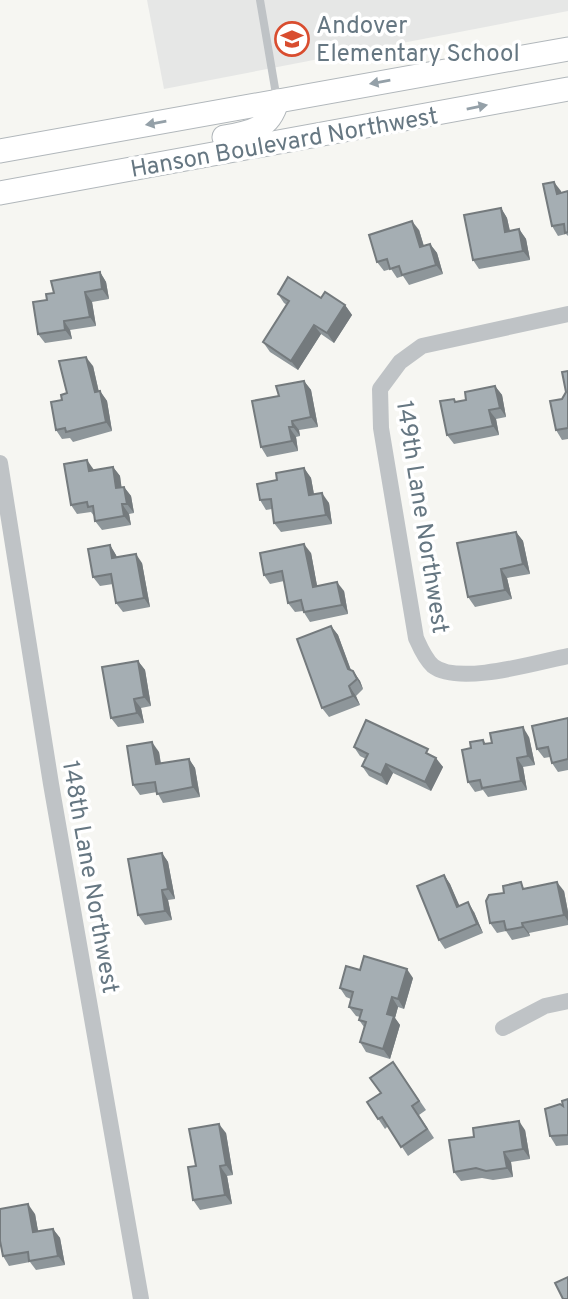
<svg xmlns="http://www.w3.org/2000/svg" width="568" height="1299" viewBox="0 0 568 1299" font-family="Overpass,sans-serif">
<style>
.built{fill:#e6e7e6}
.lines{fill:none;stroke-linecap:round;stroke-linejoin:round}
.secondary-casing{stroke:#b1b7bb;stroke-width:25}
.service{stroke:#bfc3c6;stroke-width:8}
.minor{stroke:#bfc3c6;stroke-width:16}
.secondary{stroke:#fff;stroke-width:23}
.wall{fill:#8e969a}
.shaded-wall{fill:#747a7d}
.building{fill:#a5aeb3;stroke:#747a7d;stroke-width:2}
.oneway{fill:#94a0a8}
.labels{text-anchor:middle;stroke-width:7;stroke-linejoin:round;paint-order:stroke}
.poi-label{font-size:24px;fill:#667782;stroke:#fff;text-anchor:start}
.street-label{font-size:24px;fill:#667782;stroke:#fff}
</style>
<rect width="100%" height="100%" fill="#f6f6f2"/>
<path class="built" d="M147 0H568V11L164 89Z"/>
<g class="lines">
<g class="secondary-casing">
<g id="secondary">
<path d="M224 137C250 133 270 129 277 101"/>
<path d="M0 151 568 49"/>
<path d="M0 193 568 89"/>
</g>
</g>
<path class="service" d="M260 0 277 100"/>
<g class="minor">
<path d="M568 314 422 346 400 362 380 389 381 428 416 638C420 647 425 659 433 666 459 686 538 662 568 656"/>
<path d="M0 463 51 784 141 1299"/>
<path d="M503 1028 545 1006 568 1001"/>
</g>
<use href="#secondary" class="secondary"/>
</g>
<g class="wall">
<path d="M554 182 561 193 568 191V236L566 234 558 236 552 226Z"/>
<path d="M501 208 507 218 510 231 519 229 526 239 530 260 479 269 473 260Z"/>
<path d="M419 230 424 246 430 244 437 253 443 274 409 285 403 276 397 278 391 269 384 271 377 262Z"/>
<path d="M100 272 106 282 109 299 92 302 96 326 70 330 72 339 45 343 38 334 47 300 54 293Z"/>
<path d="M278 294 321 298 345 305 352 315 334 343 321 334 298 370 270 352 263 342 287 305 284 303Z"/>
<path d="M93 366 99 392 100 391 107 401 112 431 73 442 70 438 62 439 56 430 62 400Z"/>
<path d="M568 371V439L562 440 556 430 562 399 566 392Z"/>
<path d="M304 381 311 390 318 427 299 430 300 436 296 437 298 451 267 457 261 447 279 396Z"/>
<path d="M495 386 502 395 506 417 496 419 499 435 454 444 447 435 457 402 466 400Z"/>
<path d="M113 467 120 476 121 487H124L131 496 134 513 129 514 131 525 102 530 95 521 94 516 91 512 77 514 71 505 94 470Z"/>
<path d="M304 468 311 478 314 495 329 503 332 524 281 532 274 523 272 509 266 510 260 500 277 480Z"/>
<path d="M516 532 523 541 530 574 507 578 512 599 475 607 468 597Z"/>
<path d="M110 545 117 557 142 563 150 607 123 612 116 603 113 584 100 586 93 577Z"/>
<path d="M311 553 317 586 344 591 348 614 310 622 303 611 295 612 288 603 284 581 270 584 264 575Z"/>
<path d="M331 626 338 635 351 670 353 671 360 681 363 689 356 696 360 705 329 717 322 708Z"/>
<path d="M138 661 145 670 151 706 141 708 144 723 118 727 111 718Z"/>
<path d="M568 718V770L558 772 552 763 550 757 544 758 537 749Z"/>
<path d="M529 737 535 765 523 767 527 790 488 797 483 790 475 792 468 782 471 748 483 740 486 744Z"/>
<path d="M354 747 433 756 443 767 431 791 393 773 387 785 369 776 362 766 366 759 360 756Z"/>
<path d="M159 752 161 763 189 759 195 768 200 797 163 803 157 792 140 795 133 785Z"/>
<path d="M162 853 168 862 175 899 168 900 172 920 145 925 138 915Z"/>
<path d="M444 875 450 884 459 906 474 912 483 933 445 949 439 940Z"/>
<path d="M525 888 564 891 568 912V925L529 933 530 936 512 940 506 931 497 933 490 923 504 893Z"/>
<path d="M360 970 413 978 404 1009 398 1007 395 1018 400 1025 390 1059 366 1052 360 1042 364 1027 359 1020 360 1017 356 1016 349 1007 351 999 346 997 340 988Z"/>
<path d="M393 1062 426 1110 419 1115 434 1138 408 1156 388 1126 385 1129 367 1102 381 1093Z"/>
<path d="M568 1099V1145L556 1146 550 1136 563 1106Z"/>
<path d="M525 1130 530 1159 511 1162 513 1177 493 1180 482 1178 461 1181 454 1172Z"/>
<path d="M226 1133 233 1175 227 1176 232 1204 200 1210 193 1200Z"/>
<path d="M35 1214 38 1231 53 1229 60 1238 65 1265 36 1270 30 1262 9 1266 3 1256Z"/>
</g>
<g class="shaded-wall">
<path d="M554 182 561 191 563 203 557 194Z"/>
<path d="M501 208 507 218 512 241 505 232Z"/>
<path d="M412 221 419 230 427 257 420 247Z"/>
<path d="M519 229 526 239 530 260 523 251Z"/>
<path d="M430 244 437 253 443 274 436 265Z"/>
<path d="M100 272 106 282 109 299 102 289Z"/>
<path d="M85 292 92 302 96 326 90 317Z"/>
<path d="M345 305 352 315 334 343 327 333Z"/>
<path d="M64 321 70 330 72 339 65 330Z"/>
<path d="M314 325 321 334 298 370 291 361Z"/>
<path d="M86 357 93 366 101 402 95 392Z"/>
<path d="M304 381 311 390 318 427 311 417Z"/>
<path d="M495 386 502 395 506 417 500 408Z"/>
<path d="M100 391 107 401 112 431 106 422Z"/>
<path d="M489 410 496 419 499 435 493 426Z"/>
<path d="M292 421 299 430 300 436 293 427Z"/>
<path d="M289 427 296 437 298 451 292 441Z"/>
<path d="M87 460 94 470 96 480 89 471Z"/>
<path d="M113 467 120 476 123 497 116 488Z"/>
<path d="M304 468 311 478 316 505 309 495Z"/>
<path d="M124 487 131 496 134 513 127 504Z"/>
<path d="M322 493 329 503 332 524 326 515Z"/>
<path d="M122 504 129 514 131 525 124 516Z"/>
<path d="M516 532 523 541 530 574 523 564Z"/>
<path d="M304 544 311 553 319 596 313 587Z"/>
<path d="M110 545 116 555 119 567 112 558Z"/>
<path d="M136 554 142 563 150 607 144 598Z"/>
<path d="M501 569 507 578 512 599 505 590Z"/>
<path d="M337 582 344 591 348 614 342 605Z"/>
<path d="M331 626 338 635 354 679 348 669Z"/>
<path d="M138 661 145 670 151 706 144 697Z"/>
<path d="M353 671 360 681 363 689 357 679Z"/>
<path d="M349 686 356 696 360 705 353 696Z"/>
<path d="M134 699 141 708 144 723 137 713Z"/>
<path d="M523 727 529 737 535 765 528 756Z"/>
<path d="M152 742 159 752 162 774 156 764Z"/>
<path d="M436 758 443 767 431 791 425 782Z"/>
<path d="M517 758 523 767 527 790 521 781Z"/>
<path d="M189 759 195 768 200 797 193 787Z"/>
<path d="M386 764 393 773 387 785 381 775Z"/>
<path d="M162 853 168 862 175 899 168 889Z"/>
<path d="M444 875 450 884 464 916 457 907Z"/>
<path d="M557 882 564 891 568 912V921L564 915Z"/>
<path d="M162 890 168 900 172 920 165 911Z"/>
<path d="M468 902 474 912 483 933 477 924Z"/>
<path d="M522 923 529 933 530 936 523 927Z"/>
<path d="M407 969 413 978 404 1009 398 999Z"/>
<path d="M392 997 398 1007 395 1018 400 1025 390 1059 383 1049 387 1014Z"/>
<path d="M519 1121 525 1130 530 1159 523 1149Z"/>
<path d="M219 1124 226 1133 233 1175 226 1165Z"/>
<path d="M504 1152 511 1162 513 1177 507 1168Z"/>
<path d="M220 1166 227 1176 232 1204 225 1195Z"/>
<path d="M28 1204 35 1214 40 1242 33 1232Z"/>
<path d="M53 1229 60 1238 65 1265 58 1256Z"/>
</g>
<g class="building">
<path d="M554 182 557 194 568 191V232L565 233 564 224 552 226 543 184Z"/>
<path d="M501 208 505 232 519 229 523 251 473 260 464 215Z"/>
<path d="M412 221 420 247 430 244 436 265 402 275 399 266 390 269 387 259 377 262 369 235Z"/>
<path d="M100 272 102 289 85 292 90 317 64 321 65 330 38 334 33 302 47 300 46 294 54 293 51 281Z"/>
<path d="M288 277 321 298 325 292 345 305 327 333 314 325 291 361 263 342 289 301 278 294Z"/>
<path d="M86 357 95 392 100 391 106 422 66 432 65 428 56 430 51 402 62 400 61 395 67 393 59 361Z"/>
<path d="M568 371V428L556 430 550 401 562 399 566 392 562 372Z"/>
<path d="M304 381 311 417 292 421 293 427H289L292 441 261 447 252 401 279 396 276 386Z"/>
<path d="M495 386 500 408 489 410 493 426 447 435 440 401 454 399 455 402 466 400 465 392Z"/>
<path d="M87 460 89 471 113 467 116 488 124 487 127 504H122L124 516 95 521 93 506 88 507 87 502 71 505 64 464Z"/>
<path d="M304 468 309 495 322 493 326 515 274 523 271 499 260 500 257 484 277 480 276 473Z"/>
<path d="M516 532 523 564 501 569 505 590 468 597 457 543Z"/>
<path d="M304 544 313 587 337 582 342 605 304 612 301 600 288 603 282 571 264 575 260 553Z"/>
<path d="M110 545 112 558 136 554 144 598 116 603 111 574 93 577 88 549Z"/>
<path d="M331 626 348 669 353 671 357 679 349 686 353 696 322 708 297 639Z"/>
<path d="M138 661 144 697 134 699 137 713 111 718 102 667Z"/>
<path d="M568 718V759L552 763 548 747 537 749 532 726Z"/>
<path d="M366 720 428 749 426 753 436 758 425 782 386 764 381 775 362 766 368 754 354 747Z"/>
<path d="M523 727 528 756 517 758 521 781 482 788 480 780 468 782 462 750 471 748 470 742 483 740 484 744 492 743 490 733Z"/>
<path d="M152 742 156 764 189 759 193 787 157 794 155 782 133 785 127 746Z"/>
<path d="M162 853 168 889 162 890 165 911 138 915 128 859Z"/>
<path d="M444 875 457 907 468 902 477 924 439 940 417 886Z"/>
<path d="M521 882 523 889 557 882 564 915 522 923 523 927 506 930 504 921 490 923 486 901 489 895 504 893 503 886Z"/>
<path d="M364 956 407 969 398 999 392 997 387 1014 394 1016 383 1049 360 1042 366 1022 359 1020 362 1010 349 1007 353 992 340 988 346 966 360 970Z"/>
<path d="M393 1062 419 1101 412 1106 427 1129 401 1147 382 1117 378 1119 367 1102 381 1093 370 1078Z"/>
<path d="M568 1099V1135L550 1136 545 1109 560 1104 563 1106 562 1101Z"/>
<path d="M519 1121 523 1149 504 1152 507 1168 486 1171 476 1168 454 1172 449 1140 474 1137 473 1128Z"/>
<path d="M219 1124 226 1165 220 1166 225 1195 193 1200 188 1167 196 1166 189 1129Z"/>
<path d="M28 1204 33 1232 53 1229 58 1256 29 1261 28 1252 3 1256 0 1241V1209Z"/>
<path d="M568 1277V1299H563L555 1283Z"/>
</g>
<defs><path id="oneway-solid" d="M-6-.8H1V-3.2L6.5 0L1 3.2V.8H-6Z" transform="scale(1.75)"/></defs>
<g class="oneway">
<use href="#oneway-solid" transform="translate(380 82) rotate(170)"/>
<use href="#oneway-solid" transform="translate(477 107) rotate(-11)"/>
<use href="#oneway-solid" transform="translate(156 123) rotate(170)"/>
</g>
<defs>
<g id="school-ring" transform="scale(1.75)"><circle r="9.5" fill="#fff" stroke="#d94d2f" stroke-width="1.5"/><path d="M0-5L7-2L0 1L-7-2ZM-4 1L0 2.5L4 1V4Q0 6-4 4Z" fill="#d94d2f"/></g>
</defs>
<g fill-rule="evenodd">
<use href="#school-ring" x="292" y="39"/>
</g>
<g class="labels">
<g class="poi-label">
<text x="316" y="33">Andover<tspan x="316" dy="28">Elementary School</tspan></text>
</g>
<g class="street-label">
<text transform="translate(284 142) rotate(-10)" y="8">Hanson Boulevard Northwest</text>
<text transform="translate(423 517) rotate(81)" y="8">149th Lane Northwest</text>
<text transform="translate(91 877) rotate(80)" y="8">148th Lane Northwest</text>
</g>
</g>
</svg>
